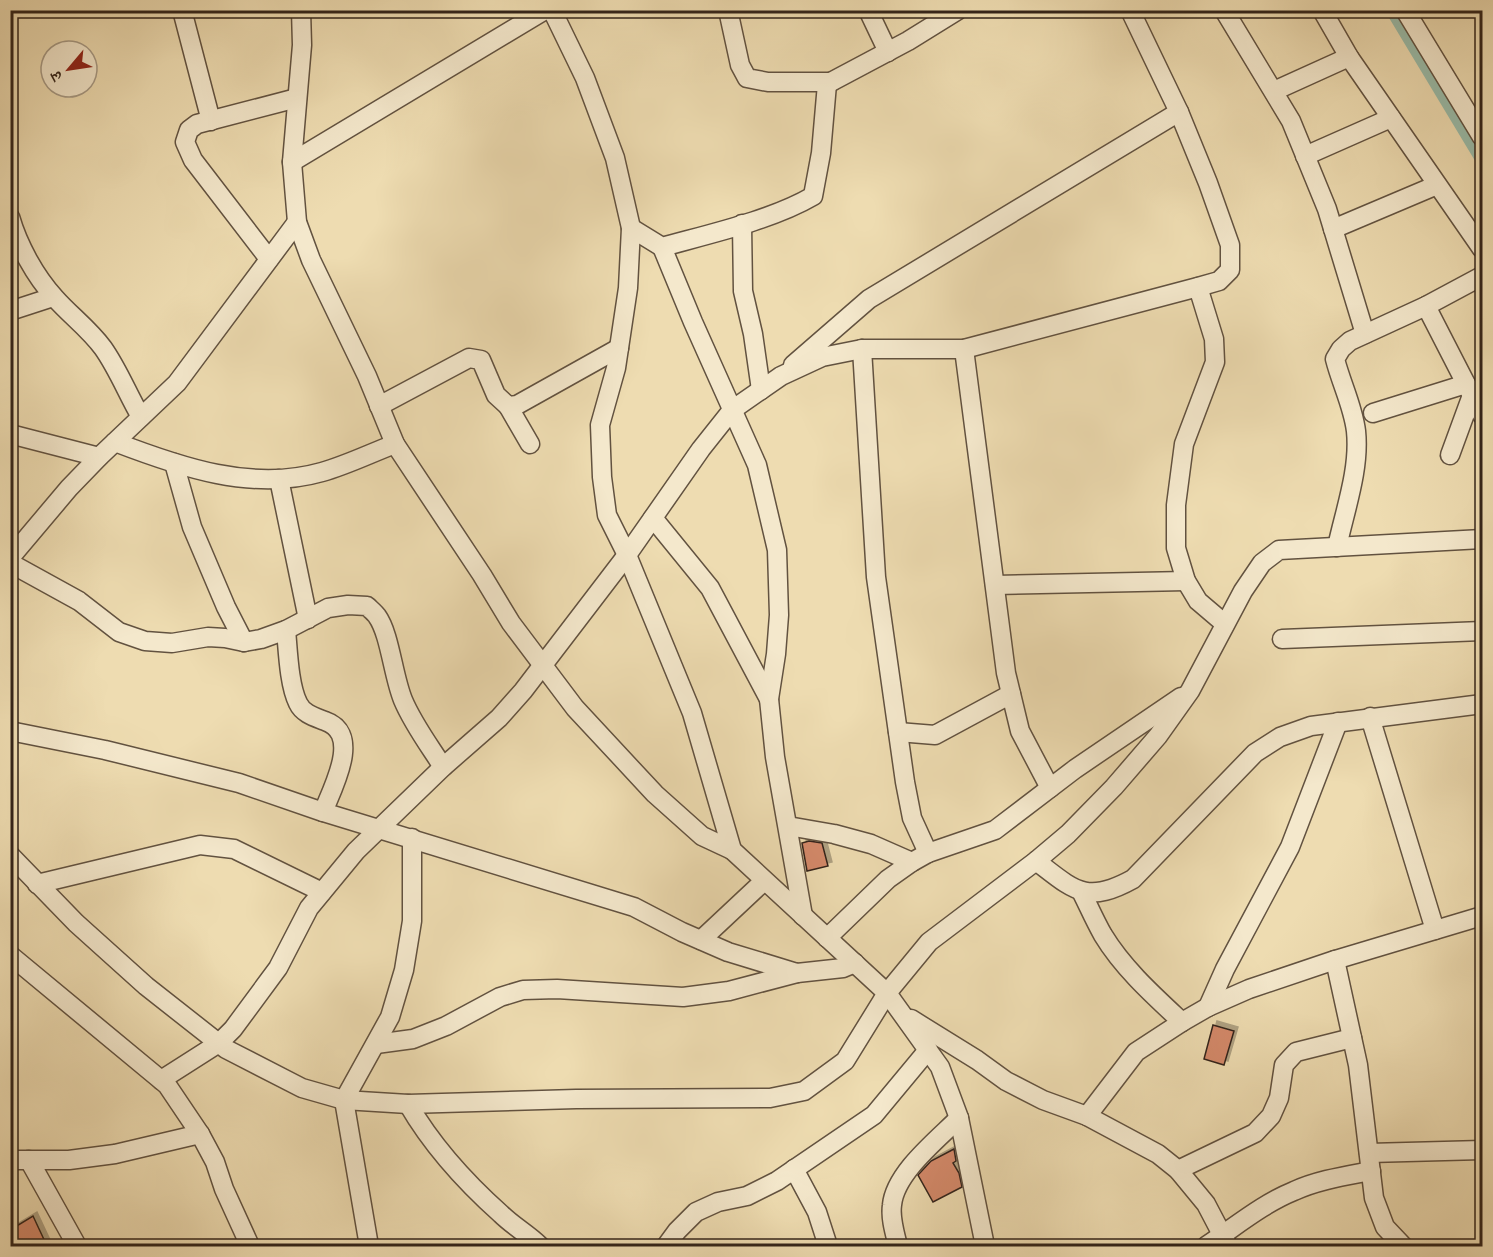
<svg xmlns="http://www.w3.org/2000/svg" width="1493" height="1257" viewBox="0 0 1493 1257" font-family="'IM FELL DW Pica','Noto Serif Devanagari',serif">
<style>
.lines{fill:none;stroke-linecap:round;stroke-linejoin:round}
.canal{stroke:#9abca9;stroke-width:15}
.building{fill:#d4896a;stroke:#33241a;stroke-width:1.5;filter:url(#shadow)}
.minor-casing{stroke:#625240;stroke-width:21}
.minor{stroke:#f4e8cc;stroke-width:18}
</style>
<defs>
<filter id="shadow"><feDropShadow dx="4" dy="-4" stdDeviation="0" flood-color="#0004"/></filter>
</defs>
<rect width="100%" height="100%" fill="#eedcb1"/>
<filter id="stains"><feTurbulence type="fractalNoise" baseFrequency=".00333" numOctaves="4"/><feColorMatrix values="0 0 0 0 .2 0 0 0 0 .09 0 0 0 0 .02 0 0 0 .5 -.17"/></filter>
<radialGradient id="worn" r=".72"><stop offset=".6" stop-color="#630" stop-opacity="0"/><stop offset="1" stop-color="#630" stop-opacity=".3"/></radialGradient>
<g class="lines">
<path class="canal" d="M1393 10 1482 158"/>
</g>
<g class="building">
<path d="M809 841 822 843 828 866 807 871 802 843Z"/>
<path d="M1213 1025 1234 1031 1224 1065 1204 1059Z"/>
<path d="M954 1149 956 1161 953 1163 959 1173 962 1187 933 1202 918 1175 931 1161Z"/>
<path d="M33 1216 47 1246H10V1230Z"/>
</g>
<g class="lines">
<g class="minor-casing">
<g id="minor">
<path d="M182 10 211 121"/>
<path d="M301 10 302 45 292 162 297 222 311 260 367 376 395 444 482 575 511 623 575 708 655 794 702 836 732 850"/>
<path d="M552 10 585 78 615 158 631 228 628 288 616 368 600 425 602 477 607 515 627 555 692 713 732 850 887 993 940 1067 959 1118 985 1246"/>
<path d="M728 10 740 65 747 78 768 82H831"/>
<path d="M868 10 888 52"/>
<path d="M1224 10 1291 121 1327 209 1365 334"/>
<path d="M1322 10 1349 57 1482 249"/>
<path d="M1405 10 1482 137"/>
<path d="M1274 91 1349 57"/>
<path d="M1305 156 1391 118"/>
<path d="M292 162 545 10"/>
<path d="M10 217C18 245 35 276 55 298 70 315 89 329 103 348 118 369 128 395 141 417"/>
<path d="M742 224 743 291 753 334 761 390"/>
<path d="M631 228 662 247C709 234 772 220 813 196L821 153 827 84 908 41 958 10"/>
<path d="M1333 229 1437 185"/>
<path d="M662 247 693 322 757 465 777 550 779 615 776 654 769 699 775 757 803 916"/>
<path d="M269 259 193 160 185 142 189 130 197 124 297 98"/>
<path d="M1198 287 1214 339 1215 362 1184 444 1176 505V548L1186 581 1198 601 1225 624"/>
<path d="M1426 306 1482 415"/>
<path d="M10 311 53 297"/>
<path d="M862 349 876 577 905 782 912 818 928 853"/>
<path d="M964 349 1006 673 1020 731 1050 788"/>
<path d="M793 365 869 299 1179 112"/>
<path d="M379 406 469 358 481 360 496 395 508 406 517 405 619 348"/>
<path d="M508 406 530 444"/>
<path d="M1373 413 1466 384"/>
<path d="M10 434 99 457"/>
<path d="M115 442C180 467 252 492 322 472 347 465 371 453 395 444"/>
<path d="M1450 455 1472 395"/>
<path d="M174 463 192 527 226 607 244 642"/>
<path d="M279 479 308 619"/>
<path d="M653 518 710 588 769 699"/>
<path d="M1337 547C1345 510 1360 469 1356 431 1353 406 1341 383 1335 359L1341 349 1350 341 1426 306 1482 276"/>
<path d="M10 558 69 488 99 457 177 383 297 222"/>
<path d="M10 563 79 601 119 632 145 641 172 643 208 637 225 638 244 642 261 639 286 630 328 608 348 605 367 606C370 609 375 613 377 616 390 634 393 676 403 700 413 724 429 745 443 767"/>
<path d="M995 585 1186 581"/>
<path d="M286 630C288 651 289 685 298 703 303 714 315 717 325 721 362 734 333 787 323 812"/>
<path d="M1282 639 1482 631"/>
<path d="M1370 717 1435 930"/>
<path d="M10 731 105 750 239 783 323 812 634 907 682 932 728 952 797 973 843 968 855 963"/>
<path d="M898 732 935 735 1011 694"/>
<path d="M788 826 834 834 871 844 912 862"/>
<path d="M10 855 76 923 146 986 226 1049 302 1088 344 1100 408 1104 576 1099 770 1098 804 1091 845 1061 887 993 929 942 1036 861 1068 834 1114 787 1158 736 1190 691 1243 591 1262 563 1279 550 1482 539"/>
<path d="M1036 861C1074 890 1086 905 1133 879L1255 753 1280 737 1311 726 1482 704"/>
<path d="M37 884 200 845 234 849 322 892"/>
<path d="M1082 893C1089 907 1095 921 1103 935 1123 968 1153 995 1182 1022"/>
<path d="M827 938 888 879 912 862 928 853 995 830 1075 769 1181 697"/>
<path d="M701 940 764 881"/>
<path d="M10 955 167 1085 200 1134 215 1162 224 1189 250 1246"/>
<path d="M1335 960 1358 1065 1374 1198 1385 1227 1403 1246"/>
<path d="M1208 1007 1225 969 1290 847 1338 722"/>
<path d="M911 1019 977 1060 1006 1081 1043 1100 1087 1116 1158 1154 1178 1170 1206 1204 1228 1246"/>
<path d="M376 1044 413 1039 446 1026 500 997 523 990 557 989 683 997 729 991 797 973"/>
<path d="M161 1080 219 1043 233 1029 278 968 309 908 356 851 443 767 499 718 523 691 627 555 701 449 732 410 781 376 822 357 862 349H964L1198 287 1219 281 1230 270V245L1208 183 1179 112 1130 10"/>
<path d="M408 1104C433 1147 464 1181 501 1214 513 1226 528 1234 540 1246"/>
<path d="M1087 1116 1136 1052 1182 1022 1208 1007 1249 989 1335 960 1482 916"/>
<path d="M1369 1153 1482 1150"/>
<path d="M10 1160H69L115 1154 200 1134"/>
<path d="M29 1160 77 1246"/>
<path d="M794 1169 817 1212 828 1246"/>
<path d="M1178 1170 1255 1133 1271 1116 1279 1098 1284 1065 1296 1052 1352 1038"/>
<path d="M369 1246 344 1100 390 1017 404 970 412 921V838"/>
<path d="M666 1246 677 1231 696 1212 718 1202 747 1196 777 1181 874 1115 928 1050"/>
<path d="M898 1246C895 1234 890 1218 892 1205 895 1173 937 1140 959 1118"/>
<path d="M1206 1246C1235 1227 1262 1204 1294 1191 1318 1180 1345 1176 1371 1171"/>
</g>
</g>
<use href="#minor" class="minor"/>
</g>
<rect width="1493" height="1257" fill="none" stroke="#eedcb1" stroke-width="36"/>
<rect x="12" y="12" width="1469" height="1233" fill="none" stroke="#33241a" stroke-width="3"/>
<rect x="18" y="18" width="1457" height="1221" fill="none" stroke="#33241a" stroke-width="1.5"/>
<g transform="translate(69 69) rotate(241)"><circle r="28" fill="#f4e8cc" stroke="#a79a85" stroke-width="1.5"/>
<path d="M0-4.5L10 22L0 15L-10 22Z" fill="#8f2418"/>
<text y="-9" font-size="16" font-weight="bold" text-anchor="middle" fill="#33241a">उ</text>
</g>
<rect width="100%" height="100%" filter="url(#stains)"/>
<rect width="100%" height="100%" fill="url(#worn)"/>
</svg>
